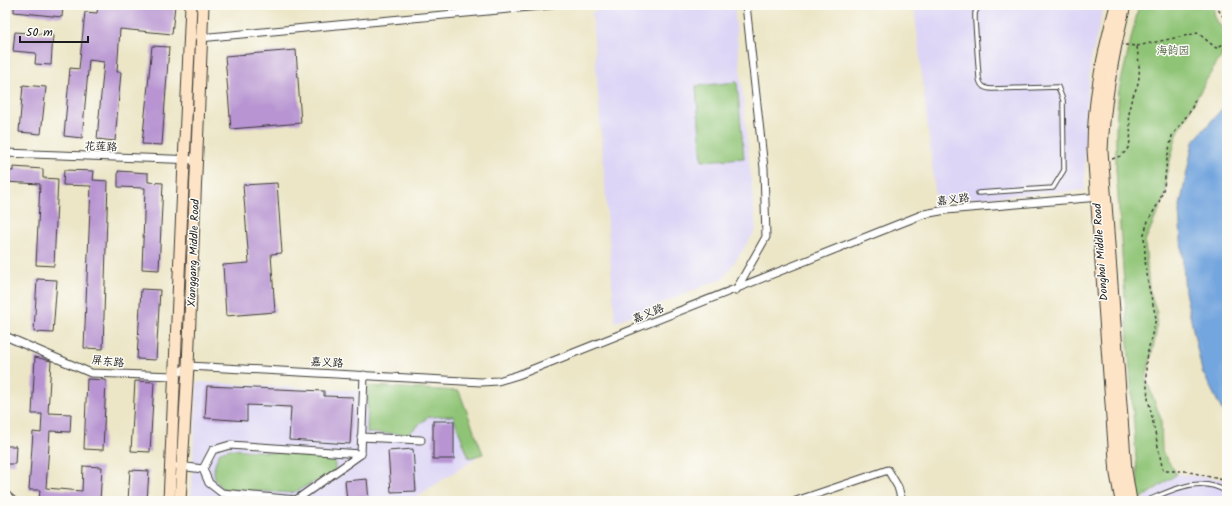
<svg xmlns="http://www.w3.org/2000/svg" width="1232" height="506" viewBox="0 0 1232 506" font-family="Kalam,'LXGW WenKai TC',sans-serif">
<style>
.built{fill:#ddd5f6}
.green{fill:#8fc476;stroke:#567049}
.water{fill:#73a5de;stroke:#48607d}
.building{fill:#b895d2}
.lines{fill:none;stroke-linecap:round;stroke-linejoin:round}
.service-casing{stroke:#3b3a36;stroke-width:5.5}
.minor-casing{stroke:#3b3a36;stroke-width:9}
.secondary-casing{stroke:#3b3a36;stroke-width:13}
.path{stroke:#3b3a36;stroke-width:1.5;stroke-dasharray:3 3;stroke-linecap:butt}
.service{stroke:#fff;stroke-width:3.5}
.minor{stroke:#fff;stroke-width:7}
.secondary{stroke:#fee4c6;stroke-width:11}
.labels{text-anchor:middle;stroke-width:3;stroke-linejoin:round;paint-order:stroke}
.park-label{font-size:11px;fill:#4a5f40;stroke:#fdfcf7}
.street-label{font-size:11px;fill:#1c1c1c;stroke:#fdfcf7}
</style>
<rect width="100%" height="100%" fill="#fdfcf7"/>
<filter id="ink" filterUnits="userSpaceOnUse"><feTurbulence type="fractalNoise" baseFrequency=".025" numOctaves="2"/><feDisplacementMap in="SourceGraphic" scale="8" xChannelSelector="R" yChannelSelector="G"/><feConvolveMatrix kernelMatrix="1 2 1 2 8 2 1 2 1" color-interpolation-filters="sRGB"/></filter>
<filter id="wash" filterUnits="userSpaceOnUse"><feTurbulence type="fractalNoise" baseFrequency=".012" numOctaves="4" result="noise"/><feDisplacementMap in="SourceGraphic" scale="16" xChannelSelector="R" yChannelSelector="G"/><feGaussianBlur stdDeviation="0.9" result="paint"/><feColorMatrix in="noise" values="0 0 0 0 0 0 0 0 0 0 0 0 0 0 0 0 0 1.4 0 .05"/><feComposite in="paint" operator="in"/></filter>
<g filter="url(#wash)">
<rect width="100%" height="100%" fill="#ece6c7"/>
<g class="built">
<path d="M605 5H734L756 230 724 278 615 322 592 13Z"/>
<path d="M914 5H1104L1091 60 1085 122V190L936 201Z"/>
<path d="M197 382 454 396 475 459 410 501H191Z"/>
<path d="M1177 474 1227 480V501H1140Z"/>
</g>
<g class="green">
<path d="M1139 5H1214C1213 18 1218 24 1227 33L1226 44 1221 57 1207 79 1177 134 1166 176V194L1145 241 1149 290 1157 313 1156 334 1146 379 1161 419 1162 452 1177 474 1139 500 1116 168V125L1119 90Z"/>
<path d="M737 82 744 158 702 161 696 86Z"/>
<path d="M368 386 459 391 483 454 469 458 453 416 428 417 408 434 367 433Z"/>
<path d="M230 449 335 457V472L292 493 223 489C210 478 213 466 220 452Z"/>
</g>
<path class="water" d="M1227 103V420L1202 371 1185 292 1179 211 1193 142Z"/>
<g id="blocks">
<g class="building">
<path d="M14 5H63L62 17 14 12Z"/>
<path d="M98 5H175L172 34 120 29 117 72H121L115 141 97 139 104 62 89 60 82 138 64 136 70 68 79 69 85 12 97 13Z"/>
<path d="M15 32 53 35 51 65 35 64 36 53 13 51Z"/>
<path d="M152 46 169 47 162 145 142 144Z"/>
<path d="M296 50 301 123 231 129 225 56Z"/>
<path d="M23 85 46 87 41 134 19 132Z"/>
<path d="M13 167 43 169V178L58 179 54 266 36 265 40 184 5 182V171H13Z"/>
<path d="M64 170 94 171 93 180 108 181 103 349 84 348 91 186 63 185Z"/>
<path d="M118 171 148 173V182L163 183 159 270 142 269 145 188 118 187Z"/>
<path d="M277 183 282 253 271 254 275 312 226 316 223 265 249 263 243 185Z"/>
<path d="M37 279 57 280 53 333 34 332Z"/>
<path d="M141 289 160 290 156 360 137 359Z"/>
<path d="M35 357 51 361 48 413 71 414 70 432 50 431 46 488 82 491 83 466 102 467 100 501H39L40 490H29L33 432 41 433 42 414H32Z"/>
<path d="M87 379 106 380 103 450 84 449Z"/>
<path d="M135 381 154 382 150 452 131 451Z"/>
<path d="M207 386 324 391V396L353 397 350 444 289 440 291 407 247 405V421L205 418Z"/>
<rect x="433" y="421" width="21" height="38"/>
<path d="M5 446H16L15 464H5Z"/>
<path d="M413 449 416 491 391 492 388 451Z"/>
<path d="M130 470 149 471 147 501H128Z"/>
<path d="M367 479 369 501H347L345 481Z"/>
</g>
</g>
</g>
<g filter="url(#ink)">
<use href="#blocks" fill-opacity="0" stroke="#3b3a36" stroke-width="1"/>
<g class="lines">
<g class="service-casing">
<g id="service">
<path d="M978 193 1053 188 1064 170 1063 100 1058 87 992 89C985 89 980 86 979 78L975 21V13L979 5"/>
<path d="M1146 501C1173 490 1199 475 1227 492"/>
</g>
</g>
<g class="minor-casing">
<g id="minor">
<path d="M199 38 551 5"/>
<path d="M5 153 197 160"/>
<path d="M736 290 766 237 764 168 746 5"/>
<path d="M5 336 91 373 174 376 188 366 481 382 498 381 518 375 924 214 946 210 1099 197"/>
<path d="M361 437 421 440"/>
<path d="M179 466 203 469 209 483 222 493 296 500 361 454 364 375"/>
<path d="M203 469 213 450 230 445 361 454"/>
<path d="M5 494 13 501"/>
<path d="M796 501 888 470 898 487 902 501"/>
</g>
</g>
<g class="secondary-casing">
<g id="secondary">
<path d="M1116 5C1103 53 1093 99 1093 149L1116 474 1121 501"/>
<path d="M1125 5C1113 54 1104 100 1102 151L1126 471 1131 501"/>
<path d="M169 501 191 5"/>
<path d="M180 501 188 366 203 5"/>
</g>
</g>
<g class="path">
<path d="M1215 5 1227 22"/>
<path d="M1125 45 1137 46 1198 33 1216 48 1227 42"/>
<path d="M1195 100 1191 110 1172 136 1167 159 1164 187 1159 202 1148 221 1144 234 1146 274 1156 318 1146 359V377L1148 398 1163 471H1186L1227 481"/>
<path d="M1112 159C1141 151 1126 126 1130 106 1131 98 1136 91 1138 83 1141 71 1138 58 1137 46"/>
</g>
<use href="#service" class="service"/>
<use href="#minor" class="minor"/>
<use href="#secondary" class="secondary"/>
</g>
</g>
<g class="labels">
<g class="park-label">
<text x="1173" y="54">海韵园</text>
</g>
<g class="street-label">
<text transform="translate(101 146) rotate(2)" y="4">花莲路</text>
<text transform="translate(953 199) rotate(-7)" y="4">嘉义路</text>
<text transform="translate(1100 252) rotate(-94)" y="4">Donghai Middle Road</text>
<text transform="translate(193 253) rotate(-88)" y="4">Xianggang Middle Road</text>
<text transform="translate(648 313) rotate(-22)" y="4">嘉义路</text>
<text transform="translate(108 361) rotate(6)" y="4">屏东路</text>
<text transform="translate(327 362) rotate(3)" y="4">嘉义路</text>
</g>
</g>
<rect width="1232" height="506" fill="none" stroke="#fdfcf7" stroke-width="20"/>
<path d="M20 36v6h68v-6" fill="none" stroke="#1c1c1c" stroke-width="2"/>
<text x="26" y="36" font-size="12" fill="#1c1c1c" stroke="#fdfcf7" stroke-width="3" paint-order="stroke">50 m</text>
</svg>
